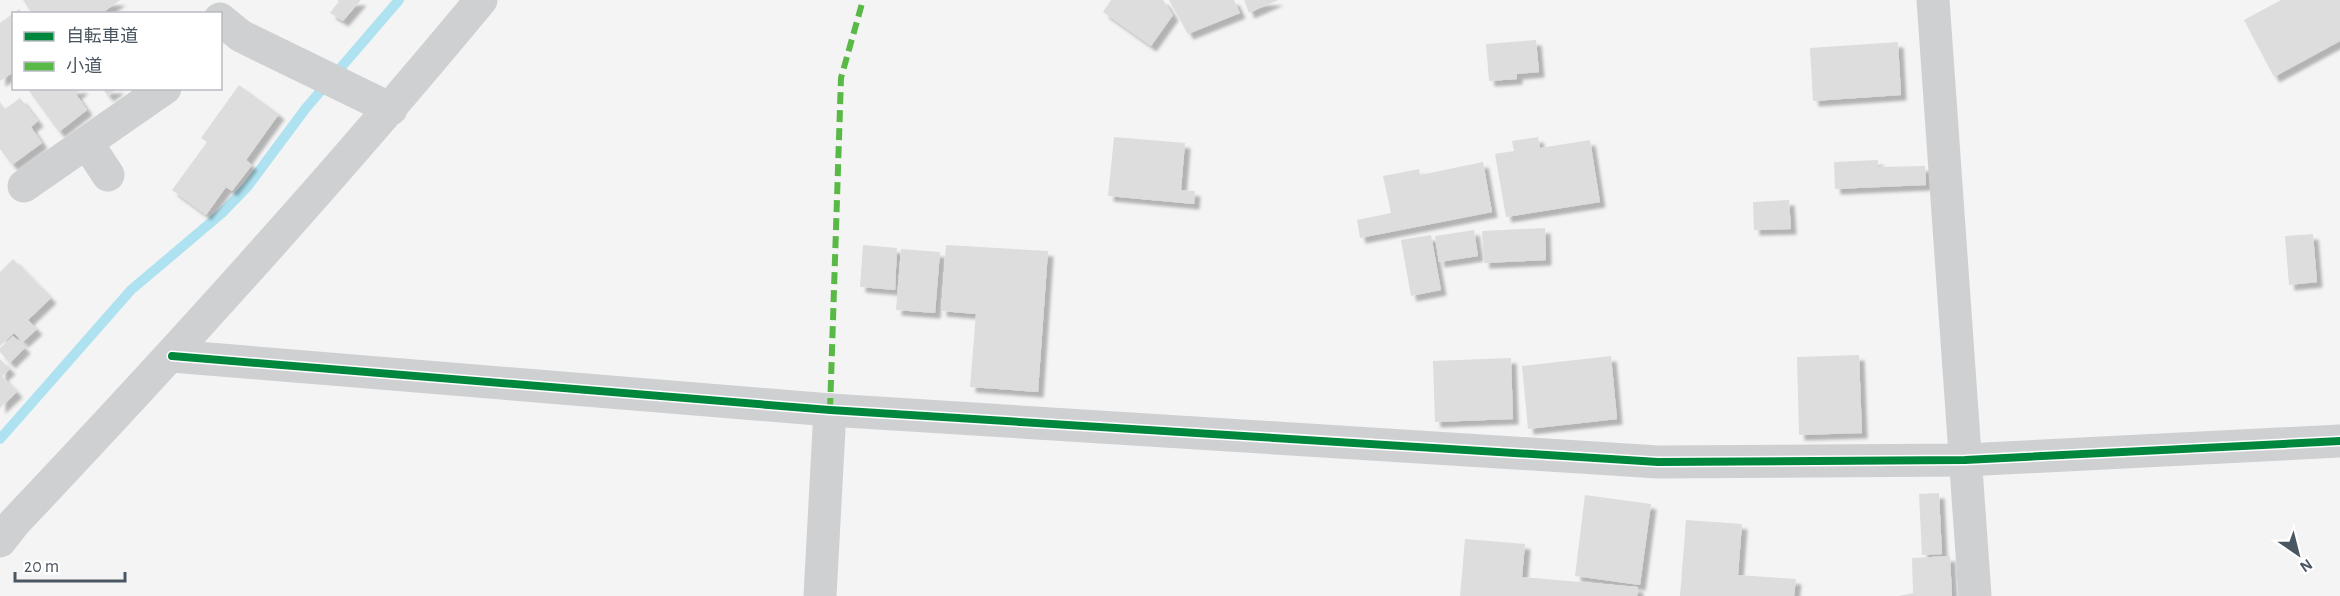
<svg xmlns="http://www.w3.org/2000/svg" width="2340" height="596" viewBox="0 0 2340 596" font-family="'Alegreya Sans','Noto Sans JP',sans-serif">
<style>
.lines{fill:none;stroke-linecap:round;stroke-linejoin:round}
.stream{stroke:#aee2f0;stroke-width:10}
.building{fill:#ddddde;filter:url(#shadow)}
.minor{stroke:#ced0d2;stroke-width:33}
.quiet{stroke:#58b947;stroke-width:6;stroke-dasharray:12 6;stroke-linecap:butt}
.cycleway-casing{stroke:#fff;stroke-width:11}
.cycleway{stroke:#00873e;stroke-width:8}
</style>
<defs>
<filter id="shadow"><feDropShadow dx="5.5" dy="5.5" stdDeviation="1.5" flood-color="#0004"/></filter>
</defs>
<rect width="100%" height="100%" fill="#f4f4f4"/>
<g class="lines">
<path class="stream" d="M0 439 131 290 222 213 248 186 306 108 399 0"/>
</g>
<g class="building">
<path d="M23 0H120L101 14H32Z"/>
<path d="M337 0H361L343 21 330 13 339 1Z"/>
<path d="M1111 0H1163L1173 15 1151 46 1103 12Z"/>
<path d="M1169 0H1234L1240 13 1188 34Z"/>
<path d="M1244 0H1278L1249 13Z"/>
<path d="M2281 0H2340V41L2274 77 2244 20Z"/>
<path d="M19 9 23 14H14V72L0 81V23Z"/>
<path d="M1536 40 1539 72 1517 74V79L1489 81 1486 44Z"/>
<path d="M1898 42 1901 95 1813 101 1810 48Z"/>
<path d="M239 85 279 114 246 160 252 165 232 191 226 187 206 215 172 190 207 142 201 138Z"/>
<path d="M27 88H83L76 94 87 110 59 132Z"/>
<path d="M102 88H119L108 96Z"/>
<path d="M20 98 38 121 31 127 42 143 12 165 0 149V102L5 109Z"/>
<path d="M1114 137 1185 143 1181 190 1195 191 1194 204 1108 196Z"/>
<path d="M1538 137 1540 148 1590 140 1600 202 1506 217 1495 154 1514 151 1512 141Z"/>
<path d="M1878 160V167L1925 166 1926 185 1835 189 1834 162Z"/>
<path d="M1483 162 1492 212 1360 238 1357 220 1391 213 1383 176 1419 169 1420 175Z"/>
<path d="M1789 200 1791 229 1754 230 1753 202Z"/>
<path d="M1545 228 1546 260 1484 263 1482 231Z"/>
<path d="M1474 230 1478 256 1439 262 1435 236Z"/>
<path d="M2313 234 2317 282 2289 285 2285 236Z"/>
<path d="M1431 235 1441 290 1411 296 1401 240Z"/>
<path d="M863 245 897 248 895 290 860 287Z"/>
<path d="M946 245 1048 251 1038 392 970 387 976 314 941 311Z"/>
<path d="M901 249 940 252 935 313 896 310Z"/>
<path d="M13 259 51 298 28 320 37 329 23 342 14 333 0 346V272Z"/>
<path d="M13 336 25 348 10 363 0 352V348Z"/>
<path d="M1859 355 1862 433 1799 435 1797 357Z"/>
<path d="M1611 356 1617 419 1528 429 1522 366Z"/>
<path d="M1511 358 1513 419 1435 422 1433 361Z"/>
<path d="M0 359 10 369 2 376 17 392 0 408Z"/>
<path d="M1939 493 1942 554 1922 555 1919 494Z"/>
<path d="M1585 495 1651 504 1640 585 1575 576Z"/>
<path d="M1686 520 1742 524 1738 575 1796 579 1794 596H1680Z"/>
<path d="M1465 539 1525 544 1522 577 1638 587 1637 596H1460Z"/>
<path d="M1950 556 1952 596H1898L1913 593 1912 558Z"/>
</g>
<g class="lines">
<g class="minor">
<path d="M1933 0 1975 596"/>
<path d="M220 19 241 36 391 109"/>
<path d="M87 143 108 175"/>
<path d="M24 186 165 88"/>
<path d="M172 356 830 410 1658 462 1965 460 2340 441"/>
<path d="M0 541 14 523C175 353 332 180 481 0"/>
<path d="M820 596 830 410"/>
</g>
<path class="quiet" d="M830 410 841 78 863 0"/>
<g class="cycleway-casing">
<path id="cycleway" d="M172 356 830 410 1658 462 1965 460 2340 441"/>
</g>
<use href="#cycleway" class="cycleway"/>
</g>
<rect x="12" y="12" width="210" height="78" fill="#ffffff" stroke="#b7bbc0" stroke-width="1.5"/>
<rect x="24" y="32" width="30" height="9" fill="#00873e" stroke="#b7bbc0" stroke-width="1.5"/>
<text x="66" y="42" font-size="18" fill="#4a5661">自転車道</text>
<rect x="24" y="62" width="30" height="9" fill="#58b947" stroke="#b7bbc0" stroke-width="1.5"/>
<text x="66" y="72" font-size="18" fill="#4a5661">小道</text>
<g transform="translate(2298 554) rotate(145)" stroke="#ffffff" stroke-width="4.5" paint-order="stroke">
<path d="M0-4.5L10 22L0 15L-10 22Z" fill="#4a5661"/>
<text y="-9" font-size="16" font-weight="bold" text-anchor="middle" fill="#4a5661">N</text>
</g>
<path d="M15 572v9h110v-9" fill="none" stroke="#4a5661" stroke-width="3"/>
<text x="24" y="572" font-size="18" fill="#4a5661" stroke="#ffffff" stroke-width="4.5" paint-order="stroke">20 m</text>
</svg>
